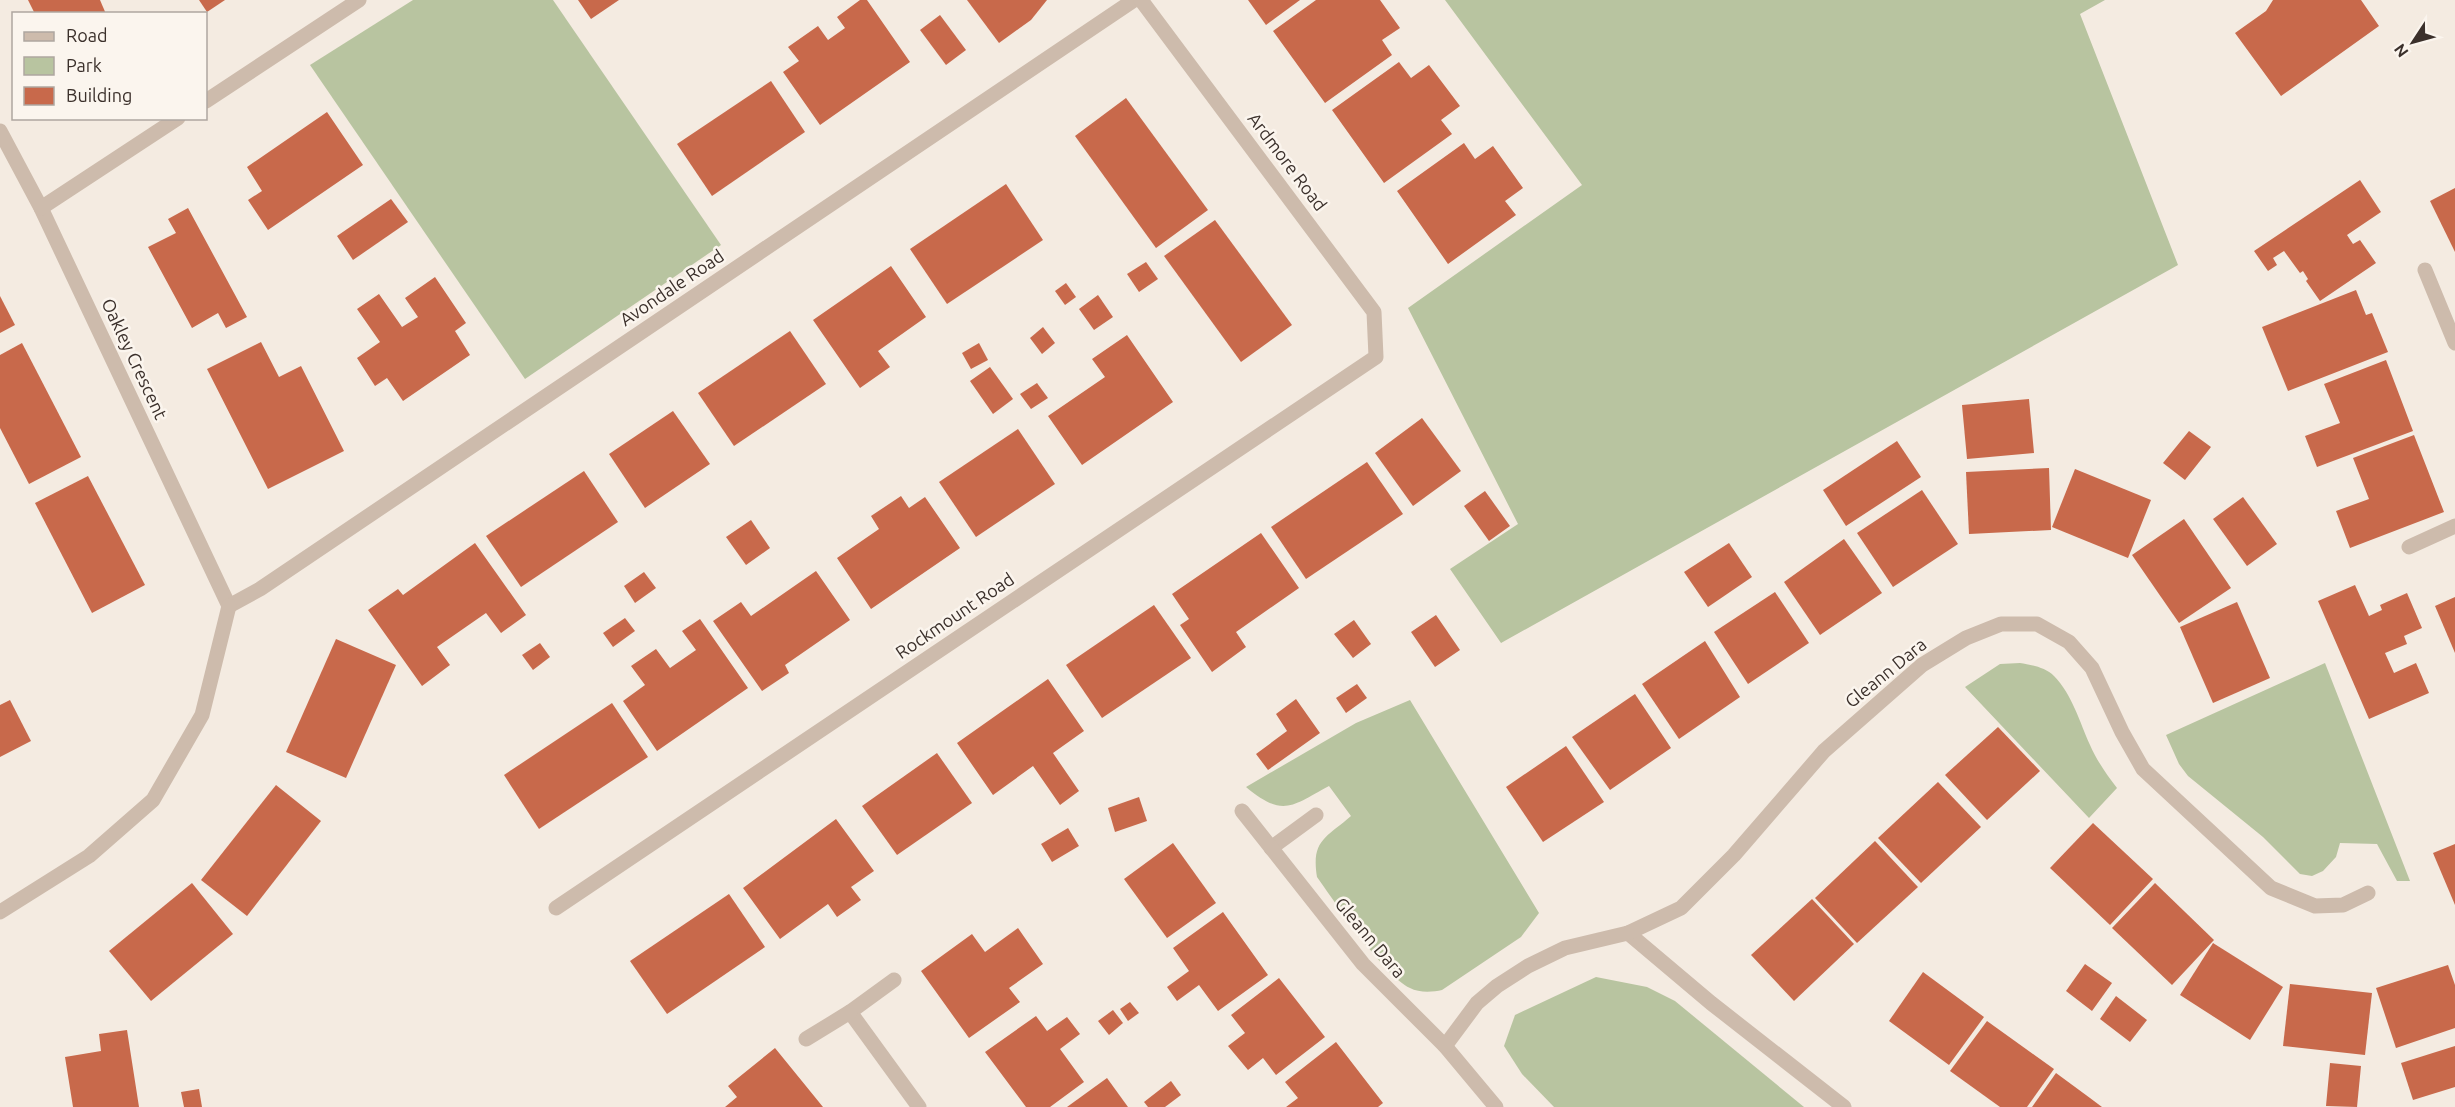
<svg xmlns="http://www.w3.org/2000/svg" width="2455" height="1107" viewBox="0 0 2455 1107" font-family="Ubuntu,sans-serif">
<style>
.green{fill:#b8c4a0}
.building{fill:#c8694b}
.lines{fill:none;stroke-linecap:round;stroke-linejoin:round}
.service{stroke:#cdbbac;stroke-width:15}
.minor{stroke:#cdbbac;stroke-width:15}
.labels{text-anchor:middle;stroke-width:5;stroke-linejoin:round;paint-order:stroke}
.street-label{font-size:18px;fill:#3b302b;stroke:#fbf5ee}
</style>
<rect width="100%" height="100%" fill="#f4ebe1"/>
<g class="green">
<path d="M413 0H553L721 245 525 379 310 65Z"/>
<path d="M1445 0H2105L2080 14 2178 265 1501 643 1450 569 1518 524 1408 308 1582 185Z"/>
<path d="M2020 663C2031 665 2045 667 2054 676 2072 694 2080 723 2090 745 2097 761 2107 775 2117 788L2089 818 1965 687 2000 664Z"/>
<path d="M2325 663 2410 881H2397L2377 844 2340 843 2336 857 2323 871 2312 876 2300 874 2263 837 2188 776 2179 764 2166 735Z"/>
<path d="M1410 700 1539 913 1521 937 1442 990C1433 992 1419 993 1410 988 1384 976 1335 902 1317 877 1311 840 1326 838 1351 816L1329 786C1292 806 1283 818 1246 787L1356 723Z"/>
<path d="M1596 977 1647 987 1675 1001 1804 1107H1554L1522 1074 1504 1046 1515 1015Z"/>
</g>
<g class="building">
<path d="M28 0H100L106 14H35Z"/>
<path d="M199 0H225L207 12Z"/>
<path d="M578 0H619L591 19Z"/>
<path d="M860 0H867L910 62 820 125 783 72 799 61 788 47 818 26 828 40 845 28 837 17Z"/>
<path d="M967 0H1047L1031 20 999 43Z"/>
<path d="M1248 0H1300L1266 25Z"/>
<path d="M1316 0H1380L1400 28 1382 40 1392 55 1325 103 1273 31Z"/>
<path d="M2273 0H2361L2379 26 2281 96 2235 33 2266 11Z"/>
<path d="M940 15 966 50 946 65 920 30Z"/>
<path d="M1399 62 1411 78 1429 65 1460 106 1441 120 1452 134 1384 183 1332 110Z"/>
<path d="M771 81 805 132 712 196 677 144Z"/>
<path d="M1126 98 1208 210 1156 248 1075 136Z"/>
<path d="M327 112 363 165 268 230 248 200 262 191 247 167Z"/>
<path d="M1464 143 1475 159 1493 146 1523 188 1505 201 1516 215 1448 264 1397 191Z"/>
<path d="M2360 180 2381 212 2347 235 2353 244 2360 240 2376 263 2320 301 2306 281 2308 279 2303 271 2300 273 2284 251 2273 258 2277 265 2268 271 2254 251Z"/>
<path d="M1006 184 1043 240 947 304 910 249Z"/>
<path d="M2455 188V252L2430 201Z"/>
<path d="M391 199 408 222 353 260 337 236Z"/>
<path d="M188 208 247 317 226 328 218 313 192 328 148 247 176 233 168 219Z"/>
<path d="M1215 220 1292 325 1241 362 1164 256Z"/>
<path d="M1146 262 1158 279 1139 292 1127 274Z"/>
<path d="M891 266 926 317 878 351 890 367 860 388 813 320Z"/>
<path d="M435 277 466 323 455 331 470 355 403 401 387 378 375 386 357 358 380 342 357 309 379 294 402 327 418 317 405 298Z"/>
<path d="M1066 283 1076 297 1065 305 1055 291Z"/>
<path d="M2356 290 2366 315 2372 313 2388 352 2288 391 2262 327Z"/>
<path d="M1098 295 1113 317 1094 330 1079 309Z"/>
<path d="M0 296 15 325 0 333Z"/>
<path d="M1043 327 1055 343 1042 354 1030 338Z"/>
<path d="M790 331 826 384 734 446 698 393Z"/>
<path d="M1127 335 1173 402 1082 465 1048 416 1105 377 1092 359Z"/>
<path d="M261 342 279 377 301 366 344 451 268 489 207 369Z"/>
<path d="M22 343 81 457 29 484 0 428V355Z"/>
<path d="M979 343 988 360 971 369 962 353Z"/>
<path d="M2386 360 2413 431 2317 467 2305 436 2340 423 2324 384Z"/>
<path d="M990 367 1013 399 993 414 970 381Z"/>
<path d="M1037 383 1048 398 1031 409 1020 394Z"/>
<path d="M2029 399 2034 453 1967 459 1962 405Z"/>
<path d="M673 411 710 464 645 508 609 454Z"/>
<path d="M1422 418 1461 471 1413 506 1375 453Z"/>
<path d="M1018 429 1055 484 976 537 939 482Z"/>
<path d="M2189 431 2211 447 2185 480 2163 463Z"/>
<path d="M2414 435 2444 512 2350 548 2336 511 2369 499 2353 458Z"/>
<path d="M1897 441 1921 477 1846 526 1823 490Z"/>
<path d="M1367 462 1403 514 1306 579 1271 527Z"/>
<path d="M2049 468 2051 530 1969 534 1966 472Z"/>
<path d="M2075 469 2151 500 2128 558 2052 527Z"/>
<path d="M584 471 618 522 521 587 486 536Z"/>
<path d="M88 476 145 585 92 613 35 503Z"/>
<path d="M1922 490 1958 544 1893 587 1857 533Z"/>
<path d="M1485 491 1510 526 1489 541 1464 506Z"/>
<path d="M901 496 909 508 925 497 960 548 871 609 837 558 879 529 871 516Z"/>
<path d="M2243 497 2277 544 2247 566 2213 519Z"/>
<path d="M2184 519 2231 588 2179 623 2132 555Z"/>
<path d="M751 520 770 548 746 565 726 537Z"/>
<path d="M1261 533 1299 588 1236 632 1246 647 1212 672 1180 625 1189 619 1172 594Z"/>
<path d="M1844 539 1882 593 1820 635 1784 582Z"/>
<path d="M475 543 526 615 501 633 486 613 437 647 450 665 422 686 368 610 398 589 403 595Z"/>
<path d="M1729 543 1752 577 1708 607 1684 572Z"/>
<path d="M816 571 850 620 785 665 789 673 762 691 713 621 741 602 751 616Z"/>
<path d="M644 572 656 588 635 603 624 586Z"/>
<path d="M2355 585 2369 616 2382 610 2380 605 2407 593 2422 628 2404 636 2407 644 2385 653 2394 673 2416 663 2429 693 2369 719 2318 601Z"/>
<path d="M1775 592 1809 643 1748 684 1714 632Z"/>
<path d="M2455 597V653L2435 606Z"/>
<path d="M2237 602 2270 678 2213 703 2180 627Z"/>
<path d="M1154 605 1191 658 1102 718 1066 665Z"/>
<path d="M1436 615 1460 650 1435 667 1411 632Z"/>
<path d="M625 618 635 631 613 647 603 633Z"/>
<path d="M700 619 748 688 657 751 623 701 645 685 631 666 656 649 670 668 696 650 682 631Z"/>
<path d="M1354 620 1371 644 1353 658 1334 634Z"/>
<path d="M336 639 396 665 346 778 286 752Z"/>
<path d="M1705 641 1740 697 1679 739 1642 684Z"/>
<path d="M540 643 550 657 533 670 522 655Z"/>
<path d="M1048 679 1084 731 1053 753 1079 791 1060 805 1033 766 993 795 957 743Z"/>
<path d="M1357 684 1367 698 1346 713 1336 698Z"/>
<path d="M1635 694 1671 748 1610 790 1572 737Z"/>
<path d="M1296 699 1320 733 1268 770 1256 754 1287 731 1276 714Z"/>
<path d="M10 700 31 741 0 757V705Z"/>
<path d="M612 703 648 757 539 829 504 775Z"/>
<path d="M1998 727 2040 771 1987 820 1945 775Z"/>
<path d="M1566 746 1604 802 1543 842 1506 787Z"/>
<path d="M937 753 972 803 897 855 862 806Z"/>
<path d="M1938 782 1981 827 1921 883 1878 838Z"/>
<path d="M276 785 321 821 247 916 201 880Z"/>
<path d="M1139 797 1147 821 1115 832 1108 808Z"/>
<path d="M836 819 874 871 851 887 861 900 837 917 828 904 780 939 743 888Z"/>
<path d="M2093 823 2153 879 2110 925 2050 868Z"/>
<path d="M1068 828 1079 846 1052 862 1041 844Z"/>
<path d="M1875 841 1918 887 1857 943 1815 898Z"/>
<path d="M1173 843 1216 903 1167 938 1124 879Z"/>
<path d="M2455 844V905L2433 853Z"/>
<path d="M192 883 233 934 151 1001 109 951Z"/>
<path d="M2155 883 2214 940 2172 985 2112 928Z"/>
<path d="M729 894 765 947 667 1014 630 961Z"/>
<path d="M1812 899 1854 944 1794 1001 1751 955Z"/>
<path d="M1223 912 1268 975 1218 1011 1199 985 1177 1001 1167 987 1189 971 1173 948Z"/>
<path d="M1018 928 1043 964 1009 988 1020 1002 969 1038 921 971 972 934 985 952Z"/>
<path d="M2213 943 2283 987 2250 1040 2180 995Z"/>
<path d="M2085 964 2112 983 2092 1011 2066 991Z"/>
<path d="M2448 965 2455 985V1028L2396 1048 2376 988Z"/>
<path d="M1923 972 1984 1017 1949 1065 1889 1021Z"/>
<path d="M1279 978 1325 1037 1276 1075 1263 1058 1248 1070 1228 1046 1245 1033 1231 1015Z"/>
<path d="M2290 984 2372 993 2365 1055 2283 1046Z"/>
<path d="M2116 996 2147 1020 2130 1042 2100 1019Z"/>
<path d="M1130 1002 1139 1013 1128 1021 1120 1009Z"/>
<path d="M1113 1010 1123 1023 1109 1035 1098 1021Z"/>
<path d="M1036 1016 1047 1031 1067 1017 1080 1034 1060 1049 1084 1082 1050 1107H1026L985 1052Z"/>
<path d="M1987 1021 2054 1069 2027 1107H2000L1950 1071Z"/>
<path d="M127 1030 139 1107H73L65 1057 101 1051 99 1034Z"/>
<path d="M1336 1042 1383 1103 1378 1107H1286L1298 1098 1285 1082Z"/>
<path d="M2455 1046V1087L2413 1100 2401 1063Z"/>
<path d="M775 1048 823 1107H725L737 1097 728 1086Z"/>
<path d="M2330 1063 2361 1066 2357 1107 2326 1106Z"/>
<path d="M2056 1073 2090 1098 2102 1107H2032Z"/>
<path d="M1107 1078 1128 1107H1067Z"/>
<path d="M1171 1081 1181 1095 1165 1107H1148L1144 1102Z"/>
<path d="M199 1089 202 1107H184L181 1092Z"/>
</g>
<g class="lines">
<path class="service" d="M1271 848 1316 815"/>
<g class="minor">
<path d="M206 101 359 0"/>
<path d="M0 131 41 208 229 606"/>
<path d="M41 208 178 118"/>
<path d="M2425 270 2455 343"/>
<path d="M2409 547 2455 526"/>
<path d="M229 606 260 589 1134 0"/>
<path d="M1242 811 1363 964 1445 1046 1496 1107"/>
<path d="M556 908 1376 357 1374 312 1141 0"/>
<path d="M0 912 89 856 153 800 202 715 229 606"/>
<path d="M1628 933 1711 1003 1844 1107"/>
<path d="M894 980 850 1012 919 1107"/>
<path d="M806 1039 850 1012"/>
<path d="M1445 1046 1477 1003 1497 986 1528 966 1565 948 1628 933 1681 908 1734 855 1824 751 1922 665 1966 638 2001 624H2037L2069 642 2092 668 2122 732 2143 769 2271 888 2315 906 2343 905 2368 893"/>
</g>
</g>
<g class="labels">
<g class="street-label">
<text transform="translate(1287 162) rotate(53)" y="6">Ardmore Road</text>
<text transform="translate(672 288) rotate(-34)" y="6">Avondale Road</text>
<text transform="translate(134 359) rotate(65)" y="6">Oakley Crescent</text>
<text transform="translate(955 616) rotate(-34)" y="6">Rockmount Road</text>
<text transform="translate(1886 673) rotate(-39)" y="6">Gleann Dara</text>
<text transform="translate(1370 938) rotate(50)" y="6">Gleann Dara</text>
</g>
</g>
<rect x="12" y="12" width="195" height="108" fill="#fbf5ee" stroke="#aea6a0" stroke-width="1.5"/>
<rect x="24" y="32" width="30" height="9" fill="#cdbbac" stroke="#aea6a0" stroke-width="1.5"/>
<text x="66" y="42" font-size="18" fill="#3b302b">Road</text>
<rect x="24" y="57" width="30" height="18" fill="#b8c4a0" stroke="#aea6a0" stroke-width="1.5"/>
<text x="66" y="72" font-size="18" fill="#3b302b">Park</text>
<rect x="24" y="87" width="30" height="18" fill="#c8694b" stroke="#aea6a0" stroke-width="1.5"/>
<text x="66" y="102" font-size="18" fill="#3b302b">Building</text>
<g transform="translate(2413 42) rotate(234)" stroke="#fbf5ee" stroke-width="4.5" paint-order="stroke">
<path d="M0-4.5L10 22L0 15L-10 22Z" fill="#3b302b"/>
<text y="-9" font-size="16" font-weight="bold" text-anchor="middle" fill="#3b302b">N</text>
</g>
</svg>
